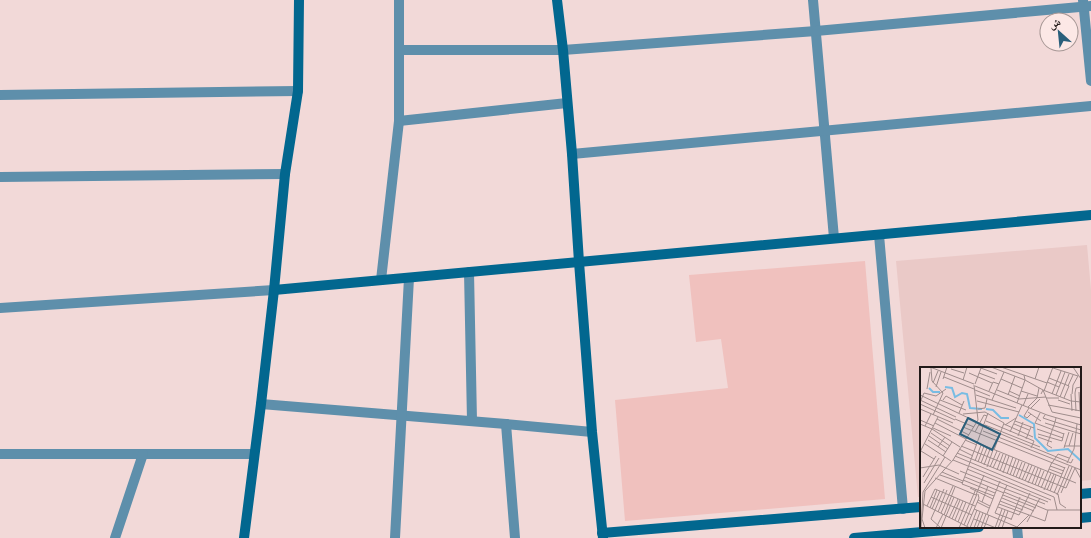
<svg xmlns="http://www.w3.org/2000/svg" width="1091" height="538" viewBox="0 0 1091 538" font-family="'Roboto Serif','Noto Naskh Arabic',serif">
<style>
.built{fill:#eac9c7}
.green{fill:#f0c1be}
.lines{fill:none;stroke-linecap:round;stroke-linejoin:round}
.street{stroke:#5e8fab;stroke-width:10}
.secondary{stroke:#02678f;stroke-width:10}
.inset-river{fill:none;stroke:#78bce3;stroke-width:2}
.inset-road{fill:none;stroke:#9f8d8c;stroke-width:1}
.view{fill:#2a5f7b;fill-opacity:0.15;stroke:#2a5f7b;stroke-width:2}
.inset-edge{fill:none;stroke:#221a19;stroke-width:2}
</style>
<rect width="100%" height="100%" fill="#f2d9d8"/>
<path class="built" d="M1087 245 1091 290V480L1080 481V368H921V497H918L896 261Z"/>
<path class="green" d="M865 261 885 499 625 521 615 400 728 388 721 339 696 342 689 275Z"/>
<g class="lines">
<g class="street">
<path d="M813 0 834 238"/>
<path d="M1083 0 1091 81"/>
<path d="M399 50H563L816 31 1091 6"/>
<path d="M0 95 298 91"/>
<path d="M399 121 567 103"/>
<path d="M572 154 1091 106"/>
<path d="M0 177 285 174"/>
<path d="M879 235 903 509"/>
<path d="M469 272 472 421"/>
<path d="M381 280 399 121V0"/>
<path d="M0 308 274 290"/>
<path d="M261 404 506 424 592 432"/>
<path d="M506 424 515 538"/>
<path d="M0 454H254"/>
<path d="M1017 527 1018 538"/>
<path d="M115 538 143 454"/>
<path d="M395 538 409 278"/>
</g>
<g class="secondary">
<path d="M557 0 563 50 572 154 579 262 592 432 603 538"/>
<path d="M274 290 1091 215"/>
<path d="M1080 494 1091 493"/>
<path d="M1080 518 1091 517"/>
<path d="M602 533 921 507"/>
<path d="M244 538 261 404 274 290 285 174 298 91 299 0"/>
<path d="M854 538 979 527"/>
</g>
</g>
<g transform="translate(920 367)">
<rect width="161" height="161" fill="#f2d9d8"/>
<path class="inset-river" d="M25 20 32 21 35 30 42 26 47 27 50 41 62 42M9 21 13 25H20M66 42 73 43 81 51H89M99 48 114 57 115 71 128 84 148 82 161 94"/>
<path class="inset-road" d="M10 0 54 17M58 0 77 7M71 0 105 13 97 36M81 0 104 8 105 13 123 23 132 45 161 51M153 0 161 12M11 1 12 14 23 26 13 48M133 1 158 9M31 2 44 6M49 6 72 16M59 6 75 12M104 8 127 16M24 10 54 22M129 11 149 19 144 31M23 12 27 0M81 12 102 21M115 12 119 0M43 13 47 0M127 15 139 20M13 16 18 4M55 17 61 1M55 19 127 48 161 58M148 19 153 8M16 20 21 5M7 22 10 5M55 23 70 29M77 23 92 29M69 24 73 15 79 17M89 24 100 29M101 24 117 29M124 24 133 0M159 25 160 44M121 27 123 23 151 34 161 35M132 27 141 4M151 27 152 44M152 27 153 18 158 9M0 28 57 55M56 28 96 41M88 28 95 9M136 28 145 5M92 29 99 32 126 30M140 30 149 7M126 31H139M0 33 36 50M1 33 4 26 16 29 26 22M20 33 46 43M23 33 26 29 42 38M72 33 84 5M138 33 150 37M57 34 99 45M0 37 35 53M128 38 161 44M103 39 108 27M108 40 117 31 119 21M109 41 104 49 107 51 111 47M111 41 120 32M0 42 33 56M58 42 65 41 67 32M156 44 155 26 156 21 161 20M108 45 121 54M39 46 44 34M68 46 42 117 74 129M120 46 115 56 144 67M43 47 65 45 84 56 74 83M125 48 123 51 135 55 136 51M17 52 49 68M35 52 54 60M0 53 14 59M66 54 114 74 111 81M95 54 114 61M15 56 46 72M125 56 161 67M0 57 12 62 40 80M84 57 113 70M94 57 109 63M59 58 151 96 153 92M65 58 120 80M85 58 96 51M5 59 11 47M43 60 145 101M13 61 31 69M117 62 143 71M41 64 48 50M63 64 161 103M55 65 64 48 67 49M90 65 102 38M11 66 30 79M118 67 142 74 144 66M9 69 28 82M98 69 103 55M118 70 132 75M106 72 111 60M8 73 26 85M45 73 57 78M58 76 156 116M5 77 31 94M41 79 146 121 155 101M144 79H161M149 79 153 66M18 80 25 70M132 81 127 78 135 55 161 63M144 81 149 65M39 82 53 89M1 84 14 92M0 85 18 50M37 86 138 127M23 89 32 75M35 89 134 130 137 143M33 93 48 99M55 94 61 78M58 95 64 79M61 96 67 81M132 96 138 87 149 91M147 96 154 82 157 57M64 98 70 82M49 99 131 133M130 99 144 104M67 100 73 83M70 100 77 84M0 101 19 98 39 107M73 101 80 86M155 101 161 112M47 102 128 135M129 102 142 107M77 103 83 87M40 104 78 119M80 104 86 88M22 105 43 114M83 106 89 89M87 107 93 90M20 108 43 116M90 108 96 92M93 109 99 93M3 110 16 89M45 110 84 126M96 110 102 95M15 111 56 128M99 112 105 96M43 113 75 126M102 113 109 97M105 114 112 98M4 116 19 91M108 116 115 100M112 117 118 101M87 118 75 146 91 152M115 118 121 102M78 119 125 137M118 119 124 104M50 121 73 132M121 121 132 95M15 122 55 139M124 123 131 106M127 123 134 107M130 124 136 108M84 125 127 143H161M134 126 145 100M141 126 152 100M138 127 140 137 146 141M56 128 64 108M83 128 116 141M137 128 149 99M11 130 52 148M82 131 114 144M58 133 70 139M80 134 103 143M57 135 69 141M62 135 68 119M3 137 50 161 57 143M79 137 109 148M7 139 15 122M78 140 99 148 110 126M10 141 17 123M12 142 20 124M54 142 97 160 109 148 125 154 128 143M15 143 24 122M15 143 11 152 21 161M18 145 27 123M21 146 33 119M67 147 80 114M24 148 35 120M29 151 38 132M32 152 40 133M54 152 76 161M35 153 43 134M91 153 100 130M38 155 46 135M107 155 120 131M44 158 57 127M47 159 59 131 58 127M1 161 3 125 25 90M5 161 2 152 5 124 33 93 58 53 54 18M16 161 23 147M21 161 34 130M39 161 56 122M54 161 60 145M57 161 63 146M61 161 66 147M64 161 69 148M75 161 82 142M78 161 85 143M82 161 88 144"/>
<path class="view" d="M48 51 80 67 72 83 40 67Z"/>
<rect width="161" height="161" class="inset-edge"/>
</g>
<g transform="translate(1059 32) rotate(333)"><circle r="19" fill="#fce8e6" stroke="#a59694"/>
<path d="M0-3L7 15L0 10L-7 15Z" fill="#2a5f7b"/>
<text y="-6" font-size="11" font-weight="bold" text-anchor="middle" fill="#221a19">ش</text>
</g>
</svg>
